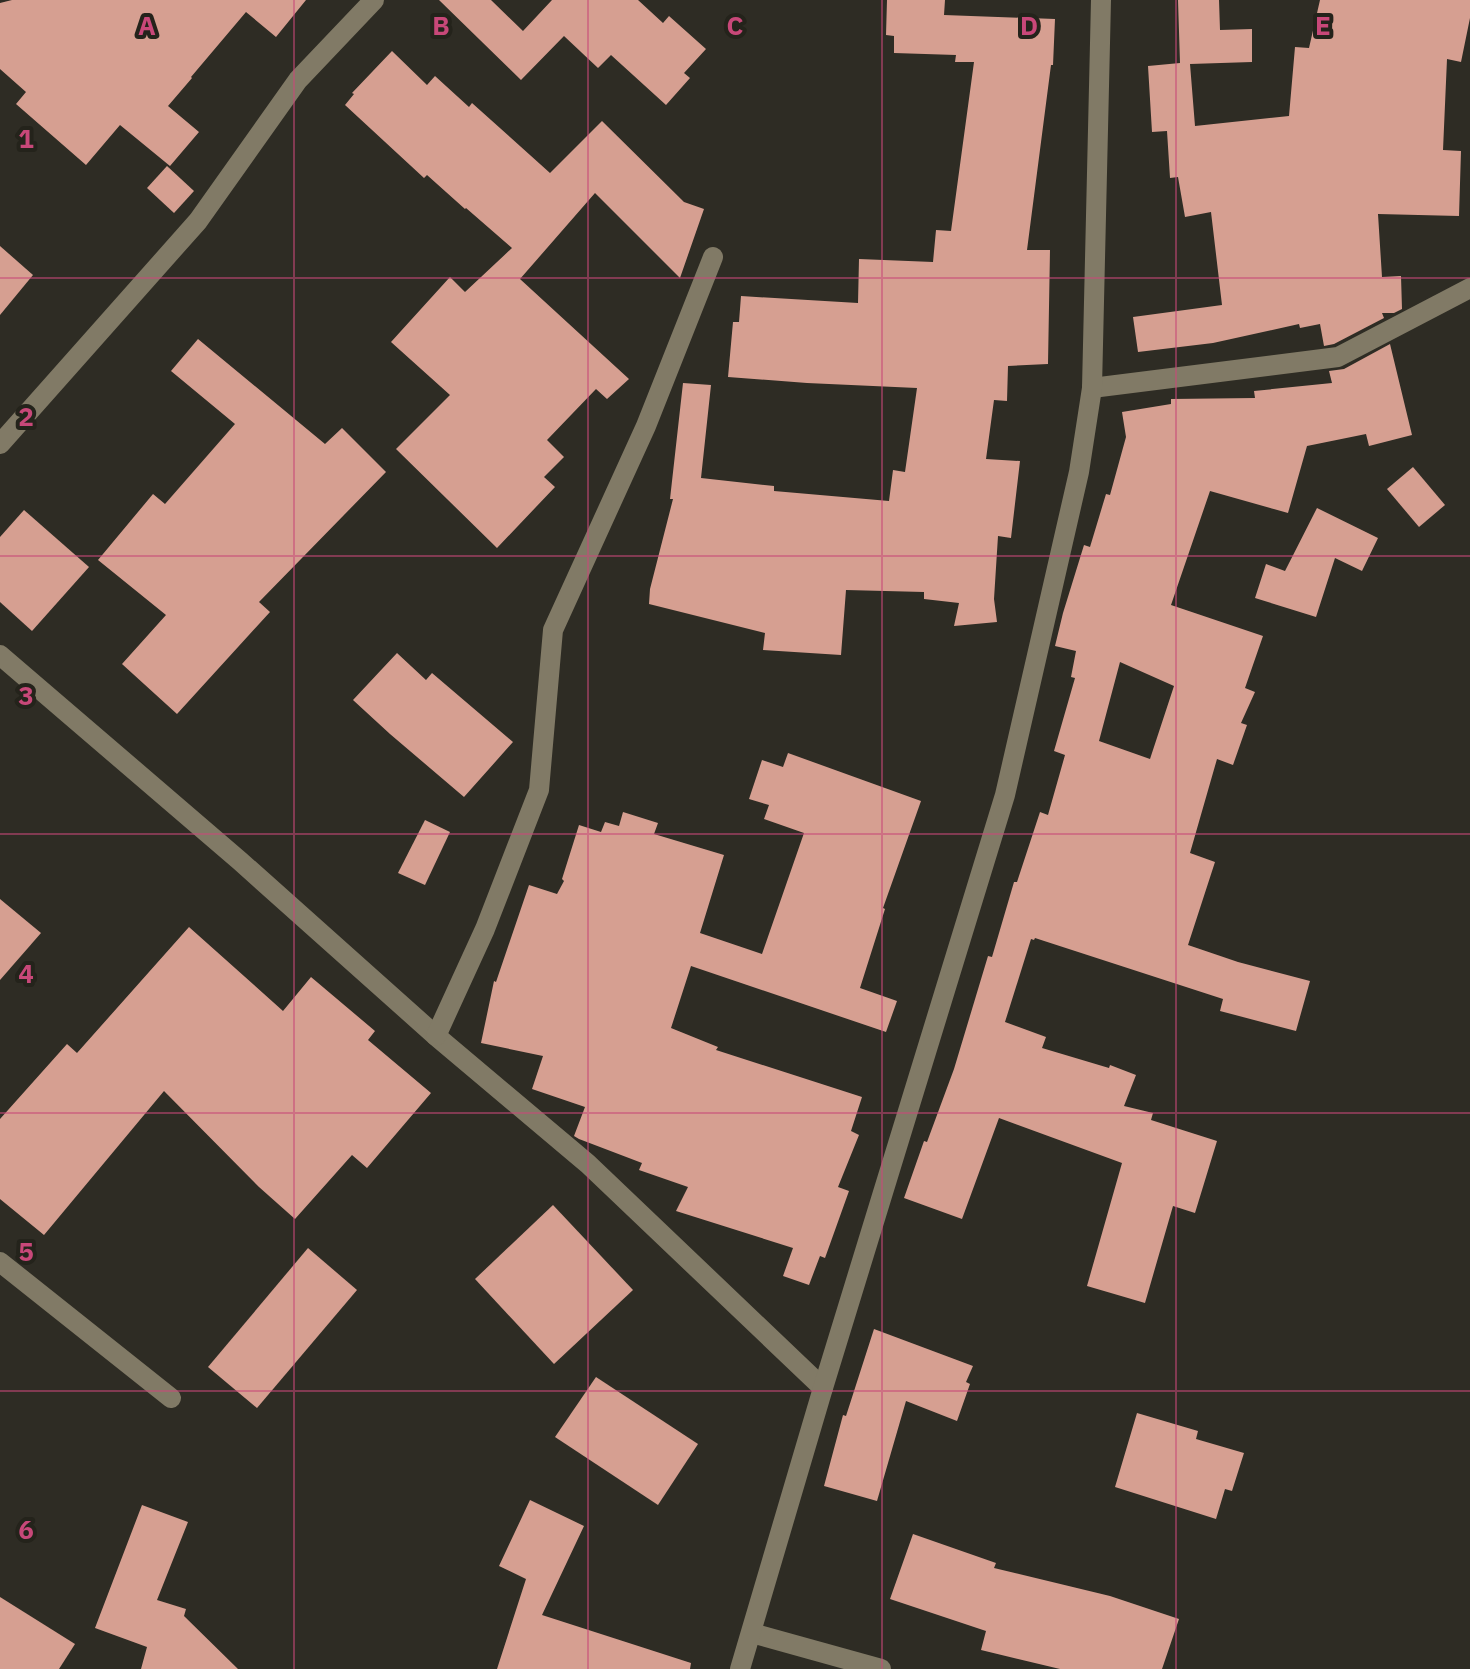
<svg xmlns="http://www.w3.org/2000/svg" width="1470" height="1669" viewBox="0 0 1470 1669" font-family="'IBM Plex Sans',sans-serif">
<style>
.building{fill:#d69f91;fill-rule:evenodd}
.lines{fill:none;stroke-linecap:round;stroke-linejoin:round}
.minor{stroke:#817a66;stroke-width:20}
.grid{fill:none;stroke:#c84879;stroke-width:2;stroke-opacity:0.55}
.grid-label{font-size:26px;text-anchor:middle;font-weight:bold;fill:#c84879;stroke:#24231b;stroke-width:8;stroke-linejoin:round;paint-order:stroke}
</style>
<rect width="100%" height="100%" fill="#2e2c24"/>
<g class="building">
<path d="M12 0H306L276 37 246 12 191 77 192 78 168 106 199 132 170 166 120 125 86 165 16 104 26 92 0 69V3Z"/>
<path d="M439 0H491L523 31 552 0H638L663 23 669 16 706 49 684 73 690 78 666 105 611 55 598 68 564 36 521 80Z"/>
<path d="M887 0H945L944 15 1055 19 1053 65H1051L1027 250H1050L1048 364 1008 366 1007 401 994 400 986 459 1020 461 1011 538 998 536 994 599 997 622 954 626 959 603 924 599V592L846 590 841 655 763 650 765 633 649 604 650 589 673 499H670L683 383 711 385 701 478 774 486V491L889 501 893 470 905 472 917 388 807 383 728 377 733 322H739L741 296 858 303 859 259 933 262 936 230 951 231 974 62H955L956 55 894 53V36L886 35Z"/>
<path d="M1178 0H1219L1220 30 1252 29V62L1190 64 1195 126 1289 116 1295 47 1309 48 1320 0H1470V18L1461 62 1447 59 1443 150 1461 151 1459 216 1378 214 1382 277 1401 276 1402 309 1394 313H1382L1384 318 1334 344 1324 346 1320 324 1300 328 1299 324 1213 343 1138 352 1133 317 1222 305 1211 212 1185 217 1178 177 1170 178 1167 131 1152 132 1148 66 1180 63Z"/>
<path d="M392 51 427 85 435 76 469 107 472 103 550 173 602 121 684 202 704 209 680 278 595 193 520 279 629 379 607 399 596 389 547 440 564 457 544 477 555 487 497 548 396 449 450 395 391 342 450 277 465 292 512 248 466 208 465 209 427 175 424 178 345 105 354 94 352 93Z"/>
<path d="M167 166 194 191 174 213 147 188Z"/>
<path d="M0 246 33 275 0 315Z"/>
<path d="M198 339 325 444 342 428 386 472 259 602 270 612 177 714 122 664 166 615 98 560 153 494 165 504 235 424 171 371Z"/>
<path d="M1390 344 1412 435 1369 446 1366 434 1307 446 1288 513 1210 491 1171 605 1263 636 1245 688 1255 692 1241 723 1247 725 1233 765 1217 759 1190 853 1215 862 1188 945 1238 962 1310 981 1296 1031 1220 1011 1223 999 1035 938 1034 940 1031 939 1005 1022 1046 1037 1042 1048 1109 1068 1110 1065 1136 1075 1124 1106 1153 1113 1151 1120 1217 1141 1195 1213 1173 1206 1145 1303 1087 1286 1122 1163 999 1118 962 1219 904 1198 924 1141 927 1142 954 1069 988 956 992 957 1014 882H1017L1040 812 1048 815 1065 755 1054 751 1075 678 1071 677 1076 651 1055 646 1063 613 1084 545 1090 547 1106 494 1110 495 1126 437 1122 412 1171 404V399L1255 398 1254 391 1332 383 1329 371 1344 369ZM1120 662 1174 686 1150 759 1099 741Z"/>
<path d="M1413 467 1445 505 1419 527 1387 489Z"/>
<path d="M1317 508 1378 538 1362 571 1335 558 1316 617 1255 598 1266 564 1285 571Z"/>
<path d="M24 510 89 567 32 631 0 602V537Z"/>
<path d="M397 653 426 680 432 673 513 742 464 797 390 734 353 700Z"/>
<path d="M788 753 921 801 883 908 885 909 860 988 897 1001 886 1032 691 966 671 1028 718 1047 716 1050 862 1097 851 1131 859 1135 838 1187 849 1191 825 1258 820 1256 809 1285 783 1276 793 1248 676 1211 688 1187 639 1170 642 1163 579 1139 574 1136 585 1107 532 1089 543 1056 481 1043 494 981 496 982 529 885 557 894 564 881 562 879 579 825 601 832 605 822 619 826 623 812 658 823 654 834 724 855 700 933 762 954 804 833 764 819 769 805 749 799 762 760 783 767Z"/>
<path d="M425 820 450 832 425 885 398 873Z"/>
<path d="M0 899 41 933 0 980Z"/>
<path d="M189 927 283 1011 311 977 375 1031 368 1040 431 1093 367 1168 352 1155 295 1219 259 1187 164 1091 44 1235 0 1199V1119L67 1044 77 1053Z"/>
<path d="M553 1205 633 1290 554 1364 475 1279Z"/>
<path d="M308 1248 357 1290 257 1408 208 1367Z"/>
<path d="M874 1329 973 1366 966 1382 970 1384 957 1421 906 1401 877 1501 824 1486 843 1415 846 1416Z"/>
<path d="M596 1377 698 1444 658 1505 555 1437Z"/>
<path d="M1137 1413 1198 1431 1196 1439 1244 1453 1232 1491 1225 1489 1216 1519 1115 1487Z"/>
<path d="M530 1500 584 1526 542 1615 691 1663 690 1669H497L526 1579 499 1566Z"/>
<path d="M142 1505 188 1522 157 1600 186 1609 184 1616 238 1669H141L147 1647 95 1628Z"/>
<path d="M913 1534 996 1563 994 1568 1110 1596 1179 1619 1162 1669H1060L981 1650 986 1631 890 1599Z"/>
<path d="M0 1597 75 1644 59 1669H0Z"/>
</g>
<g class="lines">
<g class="minor">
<path d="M1092 388 1338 357 1470 288"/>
<path d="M0 444 198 221 298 80 374 0"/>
<path d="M0 655 240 861 436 1036 588 1164 823 1388"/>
<path d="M436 1036 485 929 539 790 553 630 646 426 713 257"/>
<path d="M0 1262 171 1398"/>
<path d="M752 1633 881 1669"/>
<path d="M740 1669 823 1388 1005 795 1079 472 1092 388 1101 0"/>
</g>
</g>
<path class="grid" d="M294 0V1669M588 0V1669M882 0V1669M1176 0V1669M0 278H1470M0 556H1470M0 834H1470M0 1113H1470M0 1391H1470"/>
<g class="grid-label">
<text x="147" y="35">A</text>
<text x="441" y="35">B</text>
<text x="735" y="35">C</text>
<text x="1029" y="35">D</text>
<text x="1323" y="35">E</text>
<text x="26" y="148">1</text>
<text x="26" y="426">2</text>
<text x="26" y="705">3</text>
<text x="26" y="983">4</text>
<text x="26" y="1261">5</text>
<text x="26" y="1539">6</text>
</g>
</svg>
